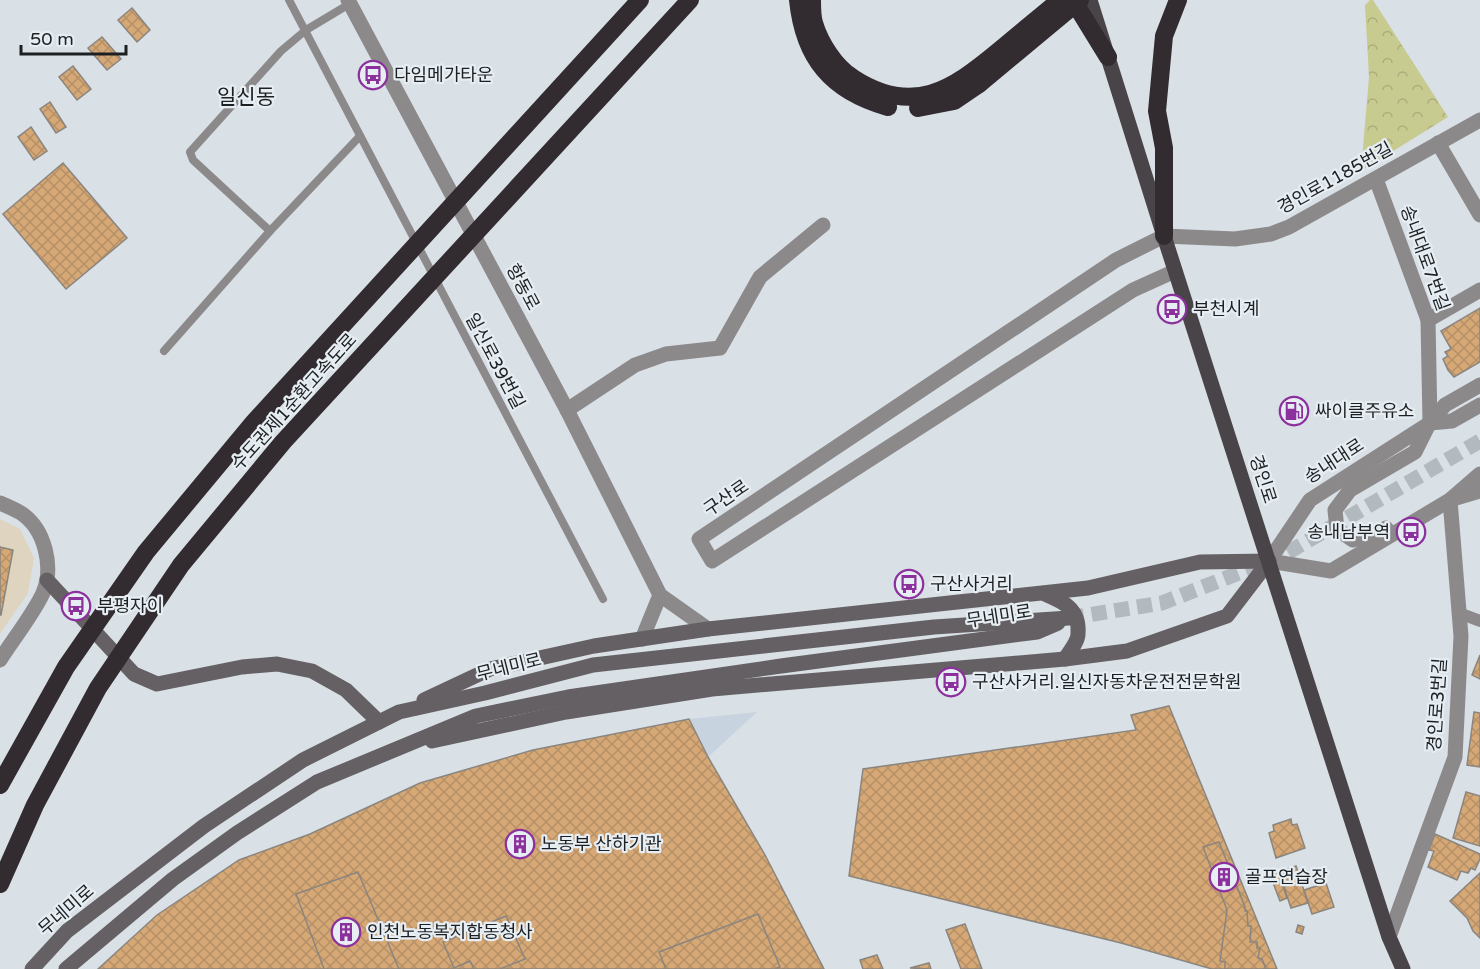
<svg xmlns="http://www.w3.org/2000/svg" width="1480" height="969" viewBox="0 0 1480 969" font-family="'Varela Round','Noto Sans KR',sans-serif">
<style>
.built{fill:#c7d4df}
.education{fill:#ded4c0}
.park{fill:url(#park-crowns)}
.building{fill:url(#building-cross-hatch);stroke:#8a857f;stroke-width:1.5}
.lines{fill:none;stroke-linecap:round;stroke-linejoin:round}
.tertiary-tunnel{stroke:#b3babf;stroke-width:15;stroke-dasharray:15 8;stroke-linecap:butt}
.service{stroke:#8c898b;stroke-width:8}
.pedestrian{stroke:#8c898b;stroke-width:12}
.minor{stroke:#8c898b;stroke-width:15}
.tertiary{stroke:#8c898b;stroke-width:15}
.secondary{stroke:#656063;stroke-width:15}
.primary{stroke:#494448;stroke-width:15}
.motorway{stroke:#322c31;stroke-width:18}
.motorway-bridge{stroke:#322c31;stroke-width:18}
.labels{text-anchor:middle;stroke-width:4.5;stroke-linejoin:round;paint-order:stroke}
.poi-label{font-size:18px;fill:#1d2022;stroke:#e6edf3;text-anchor:start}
.street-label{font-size:18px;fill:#1d2022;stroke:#e6edf3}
.quarter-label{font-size:21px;fill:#1d2022;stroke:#e6edf3}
</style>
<defs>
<pattern id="park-crowns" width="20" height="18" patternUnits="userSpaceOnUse" patternTransform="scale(1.5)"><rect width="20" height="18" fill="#c8cb8f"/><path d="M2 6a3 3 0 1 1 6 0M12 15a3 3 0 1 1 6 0" fill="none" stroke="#abae7b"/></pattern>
<pattern id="building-cross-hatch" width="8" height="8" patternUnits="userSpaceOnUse" patternTransform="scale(1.5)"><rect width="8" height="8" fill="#d5a876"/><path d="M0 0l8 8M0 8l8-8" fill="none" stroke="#b69066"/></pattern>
</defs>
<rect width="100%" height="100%" fill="#d9e0e6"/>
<path class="built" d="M757 712 708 757 689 719Z"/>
<path class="education" d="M0 519 20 529 34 558 28 593 0 634Z"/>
<path class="park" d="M1370 0H1373L1448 117 1361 171 1369 77 1365 5Z"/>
<g class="building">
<path d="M132 8 150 30 137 42 118 20Z"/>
<path d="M102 37 121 59 107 70 88 48Z"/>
<path d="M73 66 91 89 77 100 59 77Z"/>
<path d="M50 102 66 127 56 133 40 109Z"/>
<path d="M31 127 47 151 34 160 18 137Z"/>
<path d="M63 163 127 238 66 289 3 214Z"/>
<path d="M1480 308V362L1454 377 1448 370 1443 359 1448 356 1445 352 1451 349 1441 331Z"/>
<path d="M0 547 13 550 1 615H0Z"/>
<path d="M1480 655V679L1472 675Z"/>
<path d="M1169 706 1277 969H1212L1121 943 849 876 863 769 1136 730 1131 715Z"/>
<path d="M1474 712 1480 713V767L1467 765Z"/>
<path d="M689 719 708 757 765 855 824 969H98L157 915 239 860 310 834 420 783 533 750Z"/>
<path d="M1466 792 1480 796V846L1453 838Z"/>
<path d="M1291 819 1292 825 1297 824 1305 848 1276 858 1269 833 1274 831 1273 825Z"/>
<path d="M1435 834 1480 854V859L1475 870 1471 868 1468 873 1461 871 1457 880 1428 867 1434 851 1429 850Z"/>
<path d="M1219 842 1245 907V911H1247L1248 926H1251L1250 942H1257V948H1260L1258 958 1262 959 1266 969H1225V962L1220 961 1227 910 1203 847Z"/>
<path d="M1296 866 1308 903 1291 908 1279 872Z"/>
<path d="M358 872 399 969H324L296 894Z"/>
<path d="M1278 872 1287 898 1280 901 1270 875Z"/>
<path d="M1480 873V938L1473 931 1467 918 1450 901Z"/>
<path d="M1326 883 1334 907 1312 914 1304 890Z"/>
<path d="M758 914 780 967 775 969H666L659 952Z"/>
<path d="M506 916 525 959 500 969H474L470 961 454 968 443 942Z"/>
<path d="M965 924 982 969H961L946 930Z"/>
<path d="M1298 925 1304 927 1302 934 1296 932Z"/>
<path d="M877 955 883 969H863L860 960Z"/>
<path d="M929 963 931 969 910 968Z"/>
</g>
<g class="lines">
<path class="tertiary-tunnel" d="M1069 618 1162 603 1280 557 1480 441"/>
<g class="service">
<path d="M289 0 603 599"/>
<path d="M270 231 193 160 190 152 281 51 306 30 351 3"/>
<path d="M164 351 270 231 360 136"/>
</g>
<path class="pedestrian" d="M1459 613 1480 621"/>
<g class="minor">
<path d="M1438 143 1480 215"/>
<path d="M1376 179 1428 320 1430 423"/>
<path d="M1175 271 1133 290 712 561 699 539 1116 260 1164 236 1235 239 1271 234 1289 227 1480 120"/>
<path d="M1428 320 1480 290"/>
<path d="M567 410 635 365 666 354 720 348 760 277 823 225"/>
<path d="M1389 937 1455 757 1461 636 1450 500"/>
</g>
<g class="tertiary">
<path d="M348 0 567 410 660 595 708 629"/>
<path d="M1480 385 1445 405 1430 423 1310 500 1269 561 1331 571 1450 500 1480 474"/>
<path d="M1430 423 1452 421 1480 405"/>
<path d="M1456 498 1480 491"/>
<path d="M0 503C7 506 14 509 21 513 45 529 54 567 43 593 34 613 12 641 0 660"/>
<path d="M1386 528 1376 534 1353 540 1337 529 1335 510 1350 490 1415 452 1428 426"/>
<path d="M642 639 660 595"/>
</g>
<g class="secondary">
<path d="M47 580 134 674 157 684 242 667 277 664 312 671 346 690 379 722"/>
<path d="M1045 594C1064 602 1080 609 1078 634 1078 642 1069 652 1065 659"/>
<path d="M424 700 490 669 594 646 708 629 1088 588 1200 562 1269 561"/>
<path d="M432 741 566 712 712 689 1065 659 1127 651 1227 616 1269 561"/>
<path d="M32 969 67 931 204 826 303 760 399 712 485 693 593 665 934 627 1069 618"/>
<path d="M66 969 173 879 237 833 317 782 476 716 568 697 781 666 1037 632 1058 623"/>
</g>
<path class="primary" d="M1090 0 1164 236 1389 937 1403 969"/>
<g class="motorway">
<path d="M798 0C804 58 831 91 888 107"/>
<path d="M812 0C812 7 812 16 814 23 820 43 835 67 853 78 913 117 952 90 1000 50 1020 33 1040 17 1060 0"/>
<path d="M1073 0 1108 57"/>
<path d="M918 108 954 101 979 84"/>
<path d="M1164 236V148L1157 111 1164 36 1178 0"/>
</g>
<g class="motorway-bridge">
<path d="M979 84 1080 0"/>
<path d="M0 785 66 667 146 552 254 422 640 0"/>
<path d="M0 884 35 805 98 688 181 565 283 442 690 0"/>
</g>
</g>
<defs>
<g id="bus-ring" transform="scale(1.5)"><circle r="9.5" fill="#e6edf3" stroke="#8b309c" stroke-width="1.5"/><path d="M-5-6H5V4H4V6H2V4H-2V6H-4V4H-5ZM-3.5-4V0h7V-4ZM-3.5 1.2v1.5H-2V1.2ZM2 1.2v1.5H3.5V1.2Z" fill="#8b309c"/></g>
<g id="fuel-ring" transform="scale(1.5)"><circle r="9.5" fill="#e6edf3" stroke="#8b309c" stroke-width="1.5"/><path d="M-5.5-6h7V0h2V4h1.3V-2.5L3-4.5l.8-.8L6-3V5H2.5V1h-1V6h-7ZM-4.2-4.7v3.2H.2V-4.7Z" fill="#8b309c"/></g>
<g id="building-ring" transform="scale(1.5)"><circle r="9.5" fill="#e6edf3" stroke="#8b309c" stroke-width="1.5"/><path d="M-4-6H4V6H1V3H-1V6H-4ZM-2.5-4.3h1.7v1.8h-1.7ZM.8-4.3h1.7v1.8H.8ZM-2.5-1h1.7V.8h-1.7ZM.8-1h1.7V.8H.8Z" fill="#8b309c"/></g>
</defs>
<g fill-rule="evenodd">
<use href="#bus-ring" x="373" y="75"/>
<use href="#bus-ring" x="1172" y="309"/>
<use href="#fuel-ring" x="1294" y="411"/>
<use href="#bus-ring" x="1411" y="532"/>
<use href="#bus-ring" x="909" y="584"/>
<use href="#bus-ring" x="76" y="606"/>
<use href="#bus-ring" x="951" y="682"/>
<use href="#building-ring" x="520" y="844"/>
<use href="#building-ring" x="1224" y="877"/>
<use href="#building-ring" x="346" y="932"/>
</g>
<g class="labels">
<g class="poi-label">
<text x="394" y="81">다임메가타운</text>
<text x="1193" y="315">부천시계</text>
<text x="1315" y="417">싸이클주유소</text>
<text x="1390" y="538" text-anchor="end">송내남부역</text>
<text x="930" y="590">구산사거리</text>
<text x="97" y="612">부평자이</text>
<text x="972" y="688">구산사거리.일신자동차운전전문학원</text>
<text x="541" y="850">노동부 산하기관</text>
<text x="1245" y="883">골프연습장</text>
<text x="367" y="938">인천노동복지합동청사</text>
</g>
<g class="street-label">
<text transform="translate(1335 178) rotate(-29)" y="6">경인로1185번길</text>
<text transform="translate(1425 258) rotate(70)" y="6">송내대로7번길</text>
<text transform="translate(523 287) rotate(62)" y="6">항동로</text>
<text transform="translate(495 361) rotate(62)" y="6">일신로39번길</text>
<text transform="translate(294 402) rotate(-48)" y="6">수도권제1순환고속도로</text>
<text transform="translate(1334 461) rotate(-33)" y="6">송내대로</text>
<text transform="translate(1263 479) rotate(72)" y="6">경인로</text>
<text transform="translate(726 498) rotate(-34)" y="6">구산로</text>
<text transform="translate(999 616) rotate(-9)" y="6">무네미로</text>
<text transform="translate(509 667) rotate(-14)" y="6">무네미로</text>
<text transform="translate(1437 705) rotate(-86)" y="6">경인로3번길</text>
<text transform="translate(66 910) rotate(-41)" y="6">무네미로</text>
</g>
<g class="quarter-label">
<text x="246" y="104">일신동</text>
</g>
</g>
<path d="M21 45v9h105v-9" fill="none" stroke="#1d2022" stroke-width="3"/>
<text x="30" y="45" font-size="18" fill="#1d2022" stroke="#e6edf3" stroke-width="4.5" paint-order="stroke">50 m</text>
</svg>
